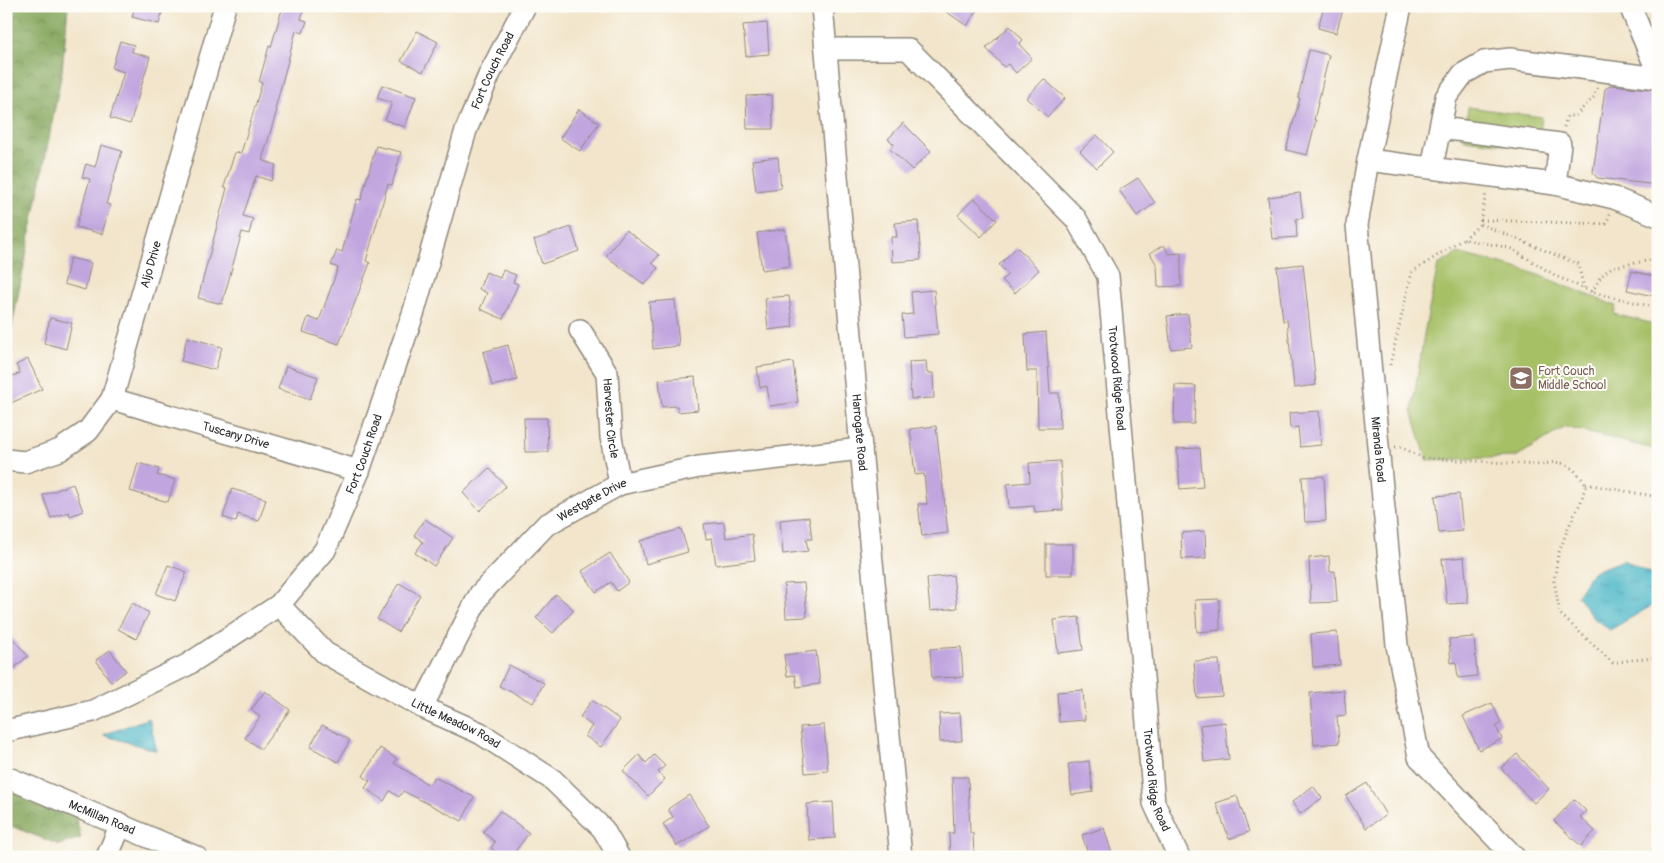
<svg xmlns="http://www.w3.org/2000/svg" width="1664" height="863" viewBox="0 0 1664 863" font-family="Pangolin,sans-serif">
<style>
.forest{fill:url(#forest-crowns);stroke:#586843}
.pitch{fill:#a6c066;stroke:#687648}
.water{fill:url(#water-ripples);stroke:#3c717a}
.building{fill:#c1a5df}
.lines{fill:none;stroke-linecap:round;stroke-linejoin:round}
.minor-casing{stroke:#8e887b;stroke-width:24}
.path{stroke:#8e887b;stroke-width:3;stroke-dasharray:1 4;stroke-linecap:butt}
.minor{stroke:#fff;stroke-width:21}
.labels{text-anchor:middle;stroke-width:4;stroke-linejoin:round;paint-order:stroke}
.street-label{font-size:12px;fill:#2b2b2b;stroke:#fdfcf7}
.education-label{font-size:12px;fill:#785e54;stroke:#fdfcf7;text-anchor:start}
</style>
<defs>
<pattern id="forest-crowns" width="20" height="18" patternUnits="userSpaceOnUse" patternTransform="scale(1.25)"><rect width="20" height="18" fill="#84a65b"/><path d="M2 6a3 3 0 1 1 6 0M12 15a3 3 0 1 1 6 0" fill="none" stroke="#6c874b"/></pattern>
<pattern id="water-ripples" width="26" height="14" patternUnits="userSpaceOnUse" patternTransform="scale(1.25)"><rect width="26" height="14" fill="#4cb7c8"/><path d="M2 4q2-2 4 0t4 0M15 11q2-2 4 0t4 0" fill="none" stroke="#3f95a3"/></pattern>
</defs>
<rect width="100%" height="100%" fill="#fdfcf7"/>
<filter id="ink" filterUnits="userSpaceOnUse"><feTurbulence type="fractalNoise" baseFrequency=".02" numOctaves="2"/><feDisplacementMap in="SourceGraphic" scale="10" xChannelSelector="R" yChannelSelector="G"/><feConvolveMatrix kernelMatrix="1 2 1 2 8 2 1 2 1" color-interpolation-filters="sRGB"/></filter>
<filter id="wash" filterUnits="userSpaceOnUse"><feTurbulence type="fractalNoise" baseFrequency=".0096" numOctaves="4" result="noise"/><feDisplacementMap in="SourceGraphic" scale="20" xChannelSelector="R" yChannelSelector="G"/><feGaussianBlur stdDeviation="1.12" result="paint"/><feColorMatrix in="noise" values="0 0 0 0 0 0 0 0 0 0 0 0 0 0 0 0 0 1.4 0 .05"/><feComposite in="paint" operator="in"/></filter>
<g filter="url(#wash)">
<rect width="100%" height="100%" fill="#f2e5cb"/>
<g class="forest">
<path d="M6 6H68L62 72 9 342 6 341Z"/>
<path d="M6 785 75 816 81 838 59 845 6 824Z"/>
</g>
<g class="pitch">
<path d="M1468 107 1542 117 1538 148 1464 139Z"/>
<path d="M1458 253 1528 271 1616 306 1614 314 1658 325V450L1565 427 1516 457 1427 460 1412 411 1424 334 1438 265Z"/>
</g>
<g class="water">
<path d="M1623 560 1658 577V602L1610 630 1592 617 1577 595 1592 572Z"/>
<path d="M149 718 157 751 103 735Z"/>
</g>
<g id="blocks">
<g class="building">
<path d="M135 6H164L159 24 132 17Z"/>
<path d="M283 6H305L301 19 307 21 303 33 296 31 275 109 277 110 262 160 276 165 271 181 256 176 243 216 253 219 249 234 242 232 222 304 198 298 227 188 224 187 235 152 241 153 262 83 259 82 269 46 271 47Z"/>
<path d="M938 6H979L967 26Z"/>
<path d="M1324 6H1344L1336 33 1318 28Z"/>
<path d="M767 23 769 54 746 56 743 25Z"/>
<path d="M1010 26 1023 40 1019 44 1032 58 1016 73 1008 64 1004 67 986 48Z"/>
<path d="M417 31 438 42 423 72 401 61Z"/>
<path d="M120 41 134 45 132 52 150 57 130 124 110 118 124 72 112 68Z"/>
<path d="M1309 50 1329 55 1314 120H1316L1307 155 1286 150 1300 98H1298Z"/>
<path d="M1044 79 1065 98 1048 117 1026 98Z"/>
<path d="M382 85 416 97 405 127 385 120 392 103 377 98Z"/>
<path d="M1611 85 1658 90V185L1597 178 1593 172 1605 89Z"/>
<path d="M772 95 773 129H747L746 96Z"/>
<path d="M579 109 599 123 580 151 560 138Z"/>
<path d="M903 123 931 151 912 170 890 149 894 144 888 139Z"/>
<path d="M1097 135 1113 152 1097 168 1080 151Z"/>
<path d="M101 145 122 151 106 204 110 205 102 234 76 227 90 179 82 177 86 164 95 167Z"/>
<path d="M376 146 401 152 392 185 388 184 366 261 370 263 339 344 303 332 308 317 319 321 338 268 331 265 337 250 342 252 357 199 361 200Z"/>
<path d="M778 157 781 188 756 191 752 160Z"/>
<path d="M1138 178 1155 203 1137 216 1119 190Z"/>
<path d="M1300 193 1303 218 1296 219 1297 237 1272 239 1268 197Z"/>
<path d="M974 198 997 220 981 237 958 215Z"/>
<path d="M918 221 921 260 892 262 891 237H897L895 223Z"/>
<path d="M571 227 579 251 542 264 534 240Z"/>
<path d="M785 229 790 266 762 270 757 233Z"/>
<path d="M626 230 659 255 652 263 658 268 645 285 606 256Z"/>
<path d="M1164 245 1169 254 1181 253V286L1158 287 1157 265 1150 253Z"/>
<path d="M1017 247 1039 270 1015 293 1002 280 1008 274 999 265Z"/>
<path d="M70 258 91 263 85 290 64 284Z"/>
<path d="M1303 264 1316 385 1294 388 1287 320 1283 321 1277 267Z"/>
<path d="M503 270 516 275 513 282 518 284 503 319 480 309 487 293 479 289 486 272 500 278Z"/>
<path d="M1632 271 1658 277V297L1627 290Z"/>
<path d="M934 290 938 334 904 337 902 315 913 314 911 292Z"/>
<path d="M789 296 793 327 768 330 765 298Z"/>
<path d="M675 300 679 346 653 349 649 302Z"/>
<path d="M1188 314 1192 347 1171 349 1167 316Z"/>
<path d="M50 318 72 323 66 349 44 343Z"/>
<path d="M1046 332 1050 393H1059L1060 428H1038L1037 371H1027L1025 334Z"/>
<path d="M187 337 222 347 215 370 181 361Z"/>
<path d="M508 345 517 380 492 386 483 352Z"/>
<path d="M28 359 42 389 11 403 6 392V379L20 373 16 365Z"/>
<path d="M926 361 927 373H933L934 398 911 399 909 362Z"/>
<path d="M793 362 798 402 770 406 767 386 760 388 757 367Z"/>
<path d="M286 366 318 377 310 399 278 389Z"/>
<path d="M695 377 698 410 678 412 677 406 662 407 659 380Z"/>
<path d="M1175 385 1196 386 1194 424H1174Z"/>
<path d="M1319 411 1321 445 1300 447 1298 427 1290 428 1289 413Z"/>
<path d="M524 418H547L548 452H525Z"/>
<path d="M936 426 948 533 922 536 918 504H927L924 474 915 475 910 429Z"/>
<path d="M1200 448 1203 487 1180 489 1177 449Z"/>
<path d="M1060 461 1063 510 1035 512 1034 506 1009 508 1007 484 1030 482 1029 463Z"/>
<path d="M138 463 159 469 157 475 175 480 168 502 130 491Z"/>
<path d="M489 468 506 486 480 511 463 493Z"/>
<path d="M1324 476 1326 521 1305 522 1302 477Z"/>
<path d="M73 484 83 511 70 516 69 512 51 518 43 495Z"/>
<path d="M232 489 266 499 259 521 238 514 236 522 223 517Z"/>
<path d="M1459 494 1463 531 1439 533 1435 496Z"/>
<path d="M809 517 812 539H806L808 551 783 554 780 520Z"/>
<path d="M425 519 453 538 434 566 415 553 423 542 414 535Z"/>
<path d="M724 522 726 538 752 534 755 560 716 565 712 538 706 539 704 524Z"/>
<path d="M681 529 688 552 646 564 640 541Z"/>
<path d="M1205 531 1206 558 1182 559 1181 533Z"/>
<rect x="1046" y="544" width="27" height="31"/>
<path d="M610 553 629 582 617 591 611 582 596 592 582 571Z"/>
<path d="M1329 556 1330 572 1335 571 1337 602 1311 603 1309 558Z"/>
<path d="M1464 557 1468 603 1447 604 1442 559Z"/>
<path d="M168 565 187 572 175 601 156 594Z"/>
<path d="M953 575 957 608 930 611 927 578Z"/>
<path d="M399 583 420 595 398 632 377 619Z"/>
<path d="M804 583 807 617 786 618 784 584Z"/>
<path d="M556 594 574 610 553 633 536 618Z"/>
<path d="M1219 599 1220 630 1197 632 1195 600Z"/>
<path d="M132 603 149 613 136 639 118 629Z"/>
<path d="M1079 617 1083 650 1058 653 1054 620Z"/>
<path d="M6 631 28 656 13 669 6 661Z"/>
<path d="M1337 632 1340 665 1313 667 1311 634Z"/>
<path d="M1474 637 1477 676 1458 678 1456 662 1451 663 1449 639Z"/>
<path d="M961 647 963 677 932 678 930 649Z"/>
<path d="M110 650 126 671 111 682 96 660Z"/>
<path d="M816 651 820 684 797 687 795 675 787 676 784 655Z"/>
<path d="M1219 660 1222 696 1197 698 1194 661Z"/>
<path d="M509 665 544 683 533 703 499 686Z"/>
<path d="M1083 690 1085 720 1059 722 1057 692Z"/>
<path d="M1344 690 1346 715 1337 716 1339 743 1314 745 1310 693Z"/>
<path d="M265 691 290 710 261 749 245 738 260 717 251 710Z"/>
<path d="M592 700 620 720 601 747 585 736 592 726 580 717Z"/>
<path d="M1492 703 1501 723 1496 727 1502 739 1479 750 1463 716Z"/>
<path d="M960 713 962 741 940 742 939 714Z"/>
<path d="M1225 722 1229 759 1204 762 1200 725Z"/>
<path d="M322 725 350 740 338 762 310 747Z"/>
<path d="M824 725 828 771 805 773 800 727Z"/>
<path d="M380 748 397 759 394 763 429 785 434 777 474 797 462 821 403 791 399 797 390 791 384 801 365 788 370 781 363 776Z"/>
<path d="M1517 754 1549 789 1534 803 1501 768Z"/>
<path d="M639 755 646 763 654 755 665 766 658 772 665 779 648 796 623 771Z"/>
<path d="M1089 761 1093 792 1072 795 1068 764Z"/>
<path d="M952 777H968L970 833H973L974 857H950L949 833H954Z"/>
<path d="M1367 783 1386 815 1366 828 1346 796Z"/>
<path d="M1313 786 1322 798 1300 814 1292 802Z"/>
<path d="M689 795 709 826 677 846 663 824 673 817 668 809Z"/>
<path d="M1237 796 1249 832 1229 839 1216 803Z"/>
<path d="M1574 799 1586 811 1580 817 1595 831 1581 846 1554 821Z"/>
<path d="M833 802 835 838 809 840 807 804Z"/>
<path d="M500 811 529 833 511 857H502L491 848 495 842 483 832Z"/>
<path d="M1104 828 1113 857H1089L1082 835Z"/>
</g>
</g>
</g>
<g filter="url(#ink)">
<use href="#blocks" fill-opacity="0" stroke="#8e887b" stroke-width="1"/>
<g class="lines">
<g class="minor-casing">
<g id="minor">
<path id="s1" d="M822 6 861 449 901 857"/>
<path id="s2" d="M1401 6 1368 160 1357 225 1397 645 1419 757 1514 857"/>
<path d="M1630 6 1658 73"/>
<path id="s3" d="M827 49H908L1076 219 1108 276 1154 803 1179 857"/>
<path d="M1441 128 1560 144 1555 184"/>
<path d="M1368 160 1555 184 1614 198 1658 216"/>
<path d="M1432 167 1446 97 1463 74 1484 62 1510 59 1658 78"/>
<path id="s4" d="M580 330 607 373 611 437 620 484"/>
<path id="s5" d="M112 399 359 471"/>
<path id="s6" d="M6 460 25 462 60 450 88 431 112 399 225 6"/>
<path id="s7" d="M279 605 325 653 422 707 480 733 553 780 603 829 619 857"/>
<path id="s8" d="M422 707 480 594 546 525 620 484 699 467 861 449"/>
<path id="s9" d="M6 731 93 711 187 665 279 605 325 550 359 471 414 311 466 130 490 73 525 6"/>
<path id="s10" d="M6 777 196 857"/>
<path d="M107 857 121 824"/>
</g>
</g>
<g class="path">
<path d="M1564 127 1567 116H1575L1595 96 1597 88"/>
<path d="M1481 220 1606 224 1610 214"/>
<path d="M1480 224 1578 264 1584 288"/>
<path d="M1464 239 1480 224 1486 193"/>
<path d="M1592 292 1601 276 1612 267 1658 259"/>
<path d="M1390 365 1412 272 1463 239 1510 248 1558 277 1592 292 1658 308"/>
<path d="M1395 447H1401L1423 458 1541 465C1564 458 1572 466 1586 484L1581 502 1568 528 1558 555 1554 581 1560 614 1613 663 1631 660 1658 658"/>
<path d="M1586 484 1658 497"/>
</g>
<use href="#minor" class="minor"/>
</g>
</g>
<defs>
<g id="school-square" transform="scale(1.25)"><rect x="-9" y="-9" width="18" height="18" rx="4" fill="#8d6e63" stroke="#fdfcf7"/><path d="M0-5L7-2L0 1L-7-2ZM-4 1L0 2.5L4 1V4Q0 6-4 4Z" fill="#fff"/></g>
</defs>
<g fill-rule="evenodd">
<use href="#school-square" x="1521" y="378"/>
</g>
<g class="labels">
<g class="street-label">
<text dy="4" stroke="none"><textPath href="#s9" startOffset="884">Fort Couch Road</textPath></text>
<text dy="4" stroke="none"><textPath href="#s6" startOffset="270">Aljo Drive</textPath></text>
<text dy="4" stroke="none"><textPath href="#s3" startOffset="488">Trotwood Ridge Road</textPath></text>
<text dy="4" stroke="none"><textPath href="#s4" startOffset="96">Harvester Circle</textPath></text>
<text dy="4" stroke="none"><textPath href="#s1" startOffset="428">Harrogate Road</textPath></text>
<text dy="4" stroke="none"><textPath href="#s5" startOffset="129">Tuscany Drive</textPath></text>
<text dy="4" stroke="none"><textPath href="#s2" startOffset="449">Miranda Road</textPath></text>
<text dy="4" stroke="none"><textPath href="#s9" startOffset="479">Fort Couch Road</textPath></text>
<text dy="4" stroke="none"><textPath href="#s8" startOffset="275">Westgate Drive</textPath></text>
<text dy="4" stroke="none"><textPath href="#s7" startOffset="215">Little Meadow Road</textPath></text>
<text dy="4" stroke="none"><textPath href="#s3" startOffset="892">Trotwood Ridge Road</textPath></text>
<text dy="4" stroke="none"><textPath href="#s10" startOffset="104">McMillan Road</textPath></text>
</g>
<g class="education-label">
<text x="1538" y="375">Fort Couch<tspan x="1538" dy="14">Middle School</tspan></text>
</g>
</g>
<rect width="1664" height="863" fill="none" stroke="#fdfcf7" stroke-width="25"/>
</svg>
